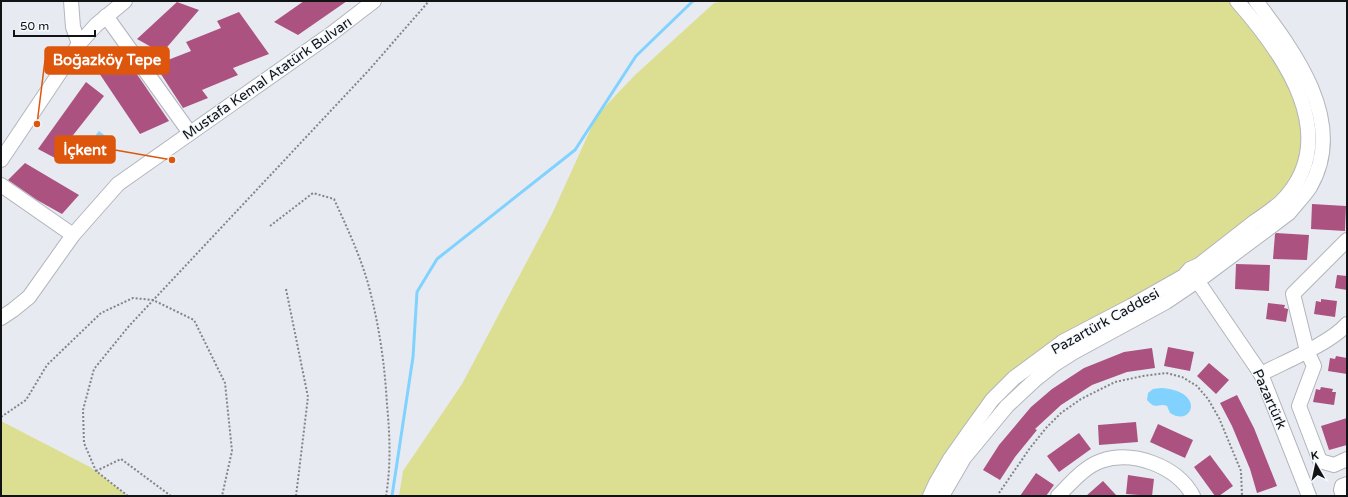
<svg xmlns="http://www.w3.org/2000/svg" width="1348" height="497" viewBox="0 0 1348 497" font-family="'Varela Round',sans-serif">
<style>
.green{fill:#dcdf92}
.water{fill:#81d2ff}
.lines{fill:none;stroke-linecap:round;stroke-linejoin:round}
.stream{stroke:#81d2ff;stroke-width:3}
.building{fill:#ab5280}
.minor-casing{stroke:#b2b5bb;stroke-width:16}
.path{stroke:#818488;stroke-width:2;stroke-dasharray:2 2;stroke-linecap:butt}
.minor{stroke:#fff;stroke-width:14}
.labels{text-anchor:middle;stroke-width:3;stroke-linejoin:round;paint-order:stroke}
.street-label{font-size:14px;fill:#111315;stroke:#f5f9fe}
.leader{fill:none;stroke:#dd560c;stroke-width:1.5}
.callout-dot{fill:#dd560c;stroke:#f5f9fe;stroke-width:1.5}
.callout{fill:#dd560c;stroke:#dd560c;stroke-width:1.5}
.callout-label{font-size:15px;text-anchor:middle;font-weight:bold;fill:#fff}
</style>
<rect width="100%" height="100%" fill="#e7ebf1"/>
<g class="green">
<path d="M725 1H1264L1309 109 1297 176 1248 221 1177 280 1073 345 990 413 943 492 944 496H399L403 471 462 384 552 214 597 115 635 75 714 3Z"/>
<path d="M1 421 90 467 128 496H1Z"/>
</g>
<g class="water">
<path d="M99 131 109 139 93 158 84 150Z"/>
<path d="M1161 388C1207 391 1192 428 1170 413L1167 406C1158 402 1156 411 1147 400L1148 393 1153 389Z"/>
</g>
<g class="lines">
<path class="stream" d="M392 496 413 357 417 292 437 259 575 150 636 56 693 1"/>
</g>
<g class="building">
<path d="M304 1H347L298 35 274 22Z"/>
<path d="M177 2 199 10 162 53 137 39Z"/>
<path d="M239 12 269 54 233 68 238 75 202 90 208 98 183 108 155 65 191 51 186 42 221 28 217 21Z"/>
<path d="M123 54 169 121 140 134 95 67Z"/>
<path d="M86 82 104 96 55 158 38 149Z"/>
<path d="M25 163 79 195 62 214 37 200 8 180Z"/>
<path d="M1312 204 1346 206 1345 231 1311 229Z"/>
<path d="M1276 233 1309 235 1307 260 1273 259 1275 234Z"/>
<path d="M1236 264 1270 265 1269 291 1235 289Z"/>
<path d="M1337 275 1347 276V290L1335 288Z"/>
<path d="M1321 299 1337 301 1335 317 1314 314 1316 301 1321 302Z"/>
<path d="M1268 303 1285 305 1284 308 1288 309V310L1286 322 1266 319Z"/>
<path d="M1168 347 1194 352 1190 371 1164 366Z"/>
<path d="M1152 348 1155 368 1127 372 1092 385 1061 405 1035 429 1037 430 1015 457 1000 480 983 470 999 445 1031 407 1052 389 1084 368 1124 352Z"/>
<path d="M1336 356 1347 358V374L1328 371 1330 358 1335 359Z"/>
<path d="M1209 363 1229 380 1216 394 1197 376Z"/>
<path d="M1321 387 1333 389 1332 392H1336L1334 405 1313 402 1316 389 1320 390Z"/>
<path d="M1237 395 1254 428 1277 486 1257 493 1250 469 1232 426 1220 403Z"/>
<path d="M1347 418V445L1329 450 1321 426Z"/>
<path d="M1136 422 1138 442 1099 445 1098 425Z"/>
<path d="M1158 424 1193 440 1185 458 1150 442Z"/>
<path d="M1079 433 1091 449 1059 472 1047 456Z"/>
<path d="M1210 455 1233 486 1219 496H1215L1194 467Z"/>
<path d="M1036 473 1054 485 1046 496H1020Z"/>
<path d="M1128 475 1154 479 1152 496 1126 494Z"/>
<path d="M1103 481 1117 496H1086Z"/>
</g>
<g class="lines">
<g class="minor-casing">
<g id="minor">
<path d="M71 1 73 27 79 44"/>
<path d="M106 16 190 133"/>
<path d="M1 160 79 44 96 25 125 1"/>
<path d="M1 185 73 235"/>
<path d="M1347 240 1293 294 1307 351 1314 366 1299 406 1320 461 1334 465 1347 459"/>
<path d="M1192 273 1261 374 1309 496"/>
<path d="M1 318 13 310 29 297 73 235 118 184 331 34 374 1"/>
<path d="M1261 374C1284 362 1331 343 1347 324"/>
<path d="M930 496 936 483 950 459 969 432 992 400 1014 378 1064 341 1131 306 1184 276 1190 269 1199 265C1217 251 1236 236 1254 222 1263 216 1273 209 1281 202 1345 138 1283 53 1237 1"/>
<path d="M942 496 964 458 1007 406 1036 379 1055 364 1074 352 1166 302 1206 275 1289 213C1296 204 1304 196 1310 187 1348 122 1294 51 1256 1"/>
<path d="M1058 496C1071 483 1084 467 1101 461 1133 450 1177 466 1193 496"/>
<path d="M1343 496 1341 490 1342 486 1347 484"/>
</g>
</g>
<g class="path">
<path d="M270 226 313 193 334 199C348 230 363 261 371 295 380 331 385 368 387 405 390 436 391 466 386 496"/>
<path d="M286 289 308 397 296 496"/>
<path d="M1 417 26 400 47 365 101 313 133 298 153 300 194 320 225 383 232 451 222 496"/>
<path d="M96 471 121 459 171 496"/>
<path d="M999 493 1030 448 1046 428 1061 413 1081 399 1115 382 1143 376 1166 373 1182 377 1197 386 1208 399 1219 418 1241 471 1242 496"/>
<path d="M128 496 96 471 84 443 83 410 94 369 129 326 369 70 429 1"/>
</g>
<use href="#minor" class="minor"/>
</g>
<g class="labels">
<g class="street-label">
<text transform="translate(267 78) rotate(-35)" y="5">Mustafa Kemal Atatürk Bulvarı</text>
<text transform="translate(1105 321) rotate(-29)" y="5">Pazartürk Caddesi</text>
<text transform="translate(1270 399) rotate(66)" y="5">Pazartürk</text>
</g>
</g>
<path class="leader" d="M37 124L45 60M172 160L115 150"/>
<g class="callout-dot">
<circle cx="37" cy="124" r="4"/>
<circle cx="172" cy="160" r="4"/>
</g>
<g class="callout">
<rect x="45" y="47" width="124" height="27" rx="4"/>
<rect x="55" y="136" width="60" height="27" rx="4"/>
</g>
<g class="callout-label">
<text x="107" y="65">Boğazköy Tepe</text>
<text x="85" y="155">İçkent</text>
</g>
<rect width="1348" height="497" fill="none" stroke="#111315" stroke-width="4"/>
<g transform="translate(1316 465) rotate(351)" stroke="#f5f9fe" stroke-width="3" paint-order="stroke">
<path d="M0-3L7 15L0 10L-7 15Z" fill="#111315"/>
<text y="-6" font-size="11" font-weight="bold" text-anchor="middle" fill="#111315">K</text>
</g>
<path d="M14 30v6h81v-6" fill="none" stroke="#111315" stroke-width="2"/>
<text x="20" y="30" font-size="12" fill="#111315" stroke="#f5f9fe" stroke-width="3" paint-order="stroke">50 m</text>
</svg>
